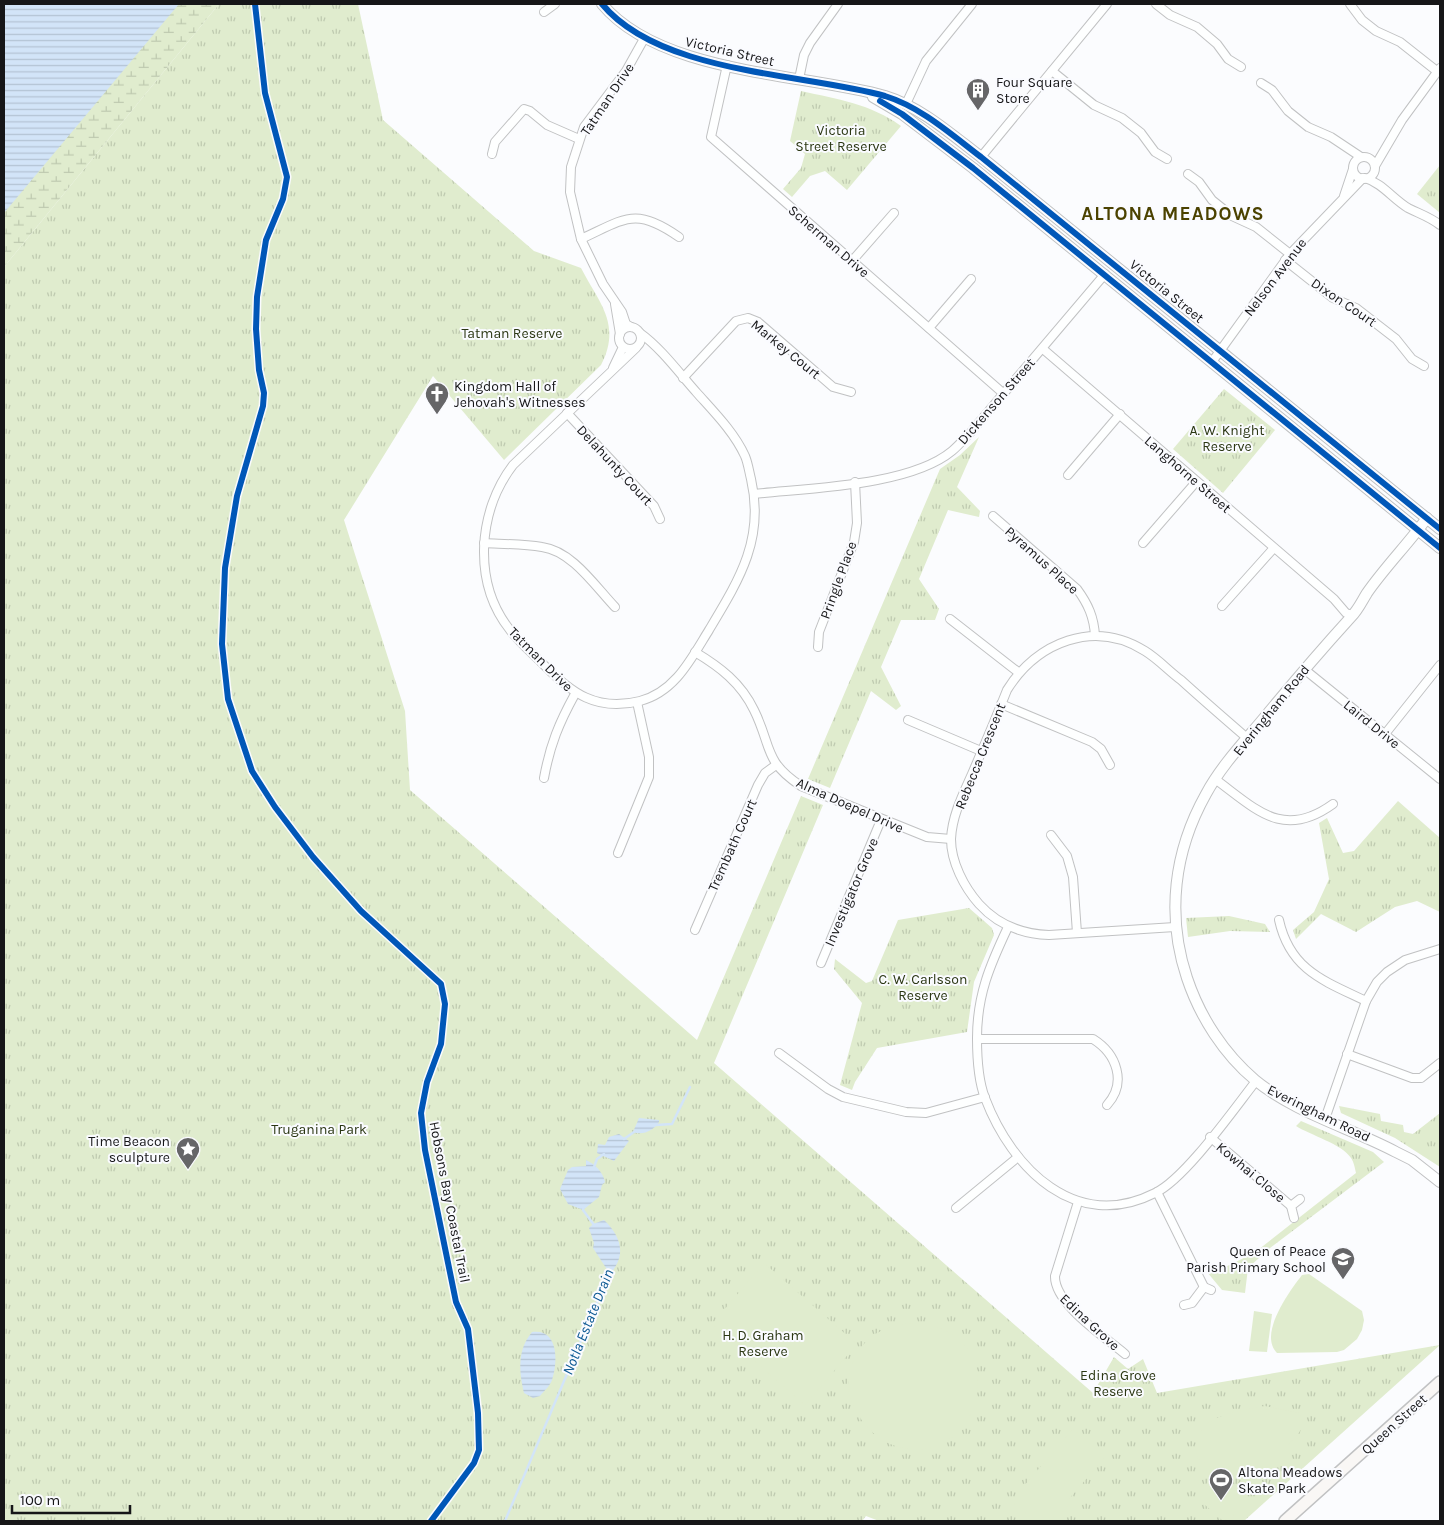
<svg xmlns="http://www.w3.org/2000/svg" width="1444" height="1525" viewBox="0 0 1444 1525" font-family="Karla,sans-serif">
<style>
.grass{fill:url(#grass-tufts)}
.wetland{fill:url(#wetland-marsh)}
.pitch{fill:#e0ecce}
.water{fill:url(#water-rules)}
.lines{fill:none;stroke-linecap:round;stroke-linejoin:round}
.stream{stroke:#d2e4f8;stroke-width:2.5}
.minor-casing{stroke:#c1c2c3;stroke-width:10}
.tertiary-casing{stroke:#c1c2c3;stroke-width:12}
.secondary-casing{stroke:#c1c2c3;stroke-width:14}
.minor{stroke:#feffff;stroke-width:8}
.tertiary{stroke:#feffff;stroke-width:10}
.secondary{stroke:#f9f7f5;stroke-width:11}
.cycleway-casing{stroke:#fafbff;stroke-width:9}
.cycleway{stroke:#0057b8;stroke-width:6}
.labels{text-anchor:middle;stroke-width:4;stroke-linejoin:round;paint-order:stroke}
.street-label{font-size:14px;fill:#161618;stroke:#fafbff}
.poi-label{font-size:14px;fill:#161618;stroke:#fafbff;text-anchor:start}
.park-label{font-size:14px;fill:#2b3713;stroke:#fafbff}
.water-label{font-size:15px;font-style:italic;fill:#0b5892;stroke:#fafbff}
.district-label{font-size:19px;font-weight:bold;letter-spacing:1px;fill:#4b4200;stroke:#fafbff}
</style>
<defs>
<pattern id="grass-tufts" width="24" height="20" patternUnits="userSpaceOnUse" patternTransform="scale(1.25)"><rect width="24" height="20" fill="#e0ecce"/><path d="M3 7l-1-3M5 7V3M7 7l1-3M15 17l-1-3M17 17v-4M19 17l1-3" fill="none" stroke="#bfcab0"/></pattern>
<pattern id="wetland-marsh" width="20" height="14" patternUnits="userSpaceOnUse" patternTransform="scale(1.25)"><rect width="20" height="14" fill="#e0ecce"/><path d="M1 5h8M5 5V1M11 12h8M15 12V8" fill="none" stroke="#bfcab0"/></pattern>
<pattern id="water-rules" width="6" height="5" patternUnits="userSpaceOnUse" patternTransform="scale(1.25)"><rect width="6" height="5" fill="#d2e4f8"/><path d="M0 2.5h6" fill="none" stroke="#b4c3d4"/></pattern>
</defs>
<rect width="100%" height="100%" fill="#fbfcfe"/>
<g class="grass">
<path d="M219 4H358L383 120 534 251 581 268C599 303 622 324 601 365L504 460 433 376 344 520 405 711 410 790 697 1040 801 796 823 805 714 1063 1093 1393 1114 1357 1128 1369 1143 1359 1157 1393 1440 1345 1244 1521H879L866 1516 862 1521H4V267Z"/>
<path d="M801 91C837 99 871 104 901 126L847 190 825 171 810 176 792 197 783 189 801 168 805 154 790 141Z"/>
<path d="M1440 165V213L1417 194Z"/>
<path d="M1224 389 1275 430 1223 493 1173 449Z"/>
<path d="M979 437 957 487 980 511 979 517 948 510 919 579 939 609 935 620H901L881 667 901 706 896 710 871 691 830 788 808 779 940 469 960 455Z"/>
<path d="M1398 801 1440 838V912L1417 901 1395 907 1356 932 1321 914 1296 939 1293 930 1314 912 1329 879 1319 823 1327 818 1343 853 1354 851Z"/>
<path d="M969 908 992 928 994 935 974 982 967 1032 877 1048 855 1082 852 1090 840 1085 862 1003 834 969 835 959 866 983 872 981 898 920Z"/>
<path d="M1229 916 1265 924 1270 932 1230 931 1188 937 1186 918Z"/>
<path d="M1339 1106 1380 1114 1381 1121 1403 1125 1404 1132 1413 1134 1440 1113V1167L1395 1138 1341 1113Z"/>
<path d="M1301 1121 1373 1152 1384 1162 1270 1248 1248 1268 1245 1293 1222 1290 1207 1272 1213 1273 1254 1253 1356 1173C1355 1169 1354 1162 1351 1158 1342 1144 1310 1135 1296 1126Z"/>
</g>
<path class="wetland" d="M4 4H219L4 267Z"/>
<g class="pitch">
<path d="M764 1263 857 1344 805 1405 712 1324Z"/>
<path d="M1309 1274 1362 1311 1364 1320 1362 1330 1357 1339 1344 1350 1337 1352 1277 1353C1258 1334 1289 1292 1302 1275Z"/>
<path d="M1254 1311 1272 1314 1267 1352 1249 1351Z"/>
<path d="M921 1323C934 1326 946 1329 956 1337 1005 1377 966 1462 903 1448 879 1443 863 1426 853 1405 840 1380 855 1343 881 1331 894 1324 906 1323 921 1323Z"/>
<path d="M1265 1406 1300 1413C1305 1431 1299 1433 1287 1446L1291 1460 1273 1468 1245 1470 1225 1476 1198 1459C1186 1417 1235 1411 1265 1406Z"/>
<path d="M1073 1429 1105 1457 1068 1500 1071 1502 1059 1516 1056 1514 1050 1521H1035L1011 1501Z"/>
<path d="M1209 1481 1225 1496 1229 1492 1239 1500 1245 1501 1246 1508 1223 1521 1195 1496Z"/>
</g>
<g class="water">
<path d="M4 4H179L4 213Z"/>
<path d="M639 1118 659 1120V1122C654 1130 643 1136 633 1132Z"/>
<path d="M619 1134 629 1141 614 1161 597 1153 598 1144 605 1145 609 1137Z"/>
<path d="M586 1160C595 1164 603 1172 605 1182L602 1185 599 1197 583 1210 568 1204 560 1189 568 1170 572 1167 586 1166Z"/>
<path d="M604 1220C621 1236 627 1255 610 1274L593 1248 594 1243 589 1228 593 1224Z"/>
<path d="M532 1332C559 1328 558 1363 552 1380 550 1386 544 1391 540 1396L533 1398 524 1393C519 1371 517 1350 532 1332Z"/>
</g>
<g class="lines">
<g class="stream">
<path d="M656 1125 672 1124 690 1087"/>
<path d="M624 1139 634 1132"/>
<path d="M594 1167 597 1159 604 1154"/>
<path d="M584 1206 583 1210 594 1225"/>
<path d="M505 1521 610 1272"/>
</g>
<g class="minor-casing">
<g id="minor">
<path d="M1156 4 1170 15 1197 27 1217 44 1228 59 1241 67"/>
<path d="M1350 4 1362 20 1376 31 1400 42 1438 72"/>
<path d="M544 12 555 4"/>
<path d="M727 65 711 137 1004 394"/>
<path d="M1052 71 1094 105 1122 118 1141 133 1155 152 1167 159"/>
<path d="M799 79 804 55 810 43 838 4"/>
<path d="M1261 83 1272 90 1288 111 1308 127 1331 137 1361 157"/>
<path d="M906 104 926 61 972 4"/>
<path d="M492 154 495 142 524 109 530 111 547 125 579 139"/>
<path d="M981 157 1107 4"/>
<circle cx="1364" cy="168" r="11"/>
<path d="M1375 166 1402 120 1440 68"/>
<path d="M1188 174 1199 182 1212 200 1232 216 1256 227 1290 254"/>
<path d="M1365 178C1382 183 1393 199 1408 208 1420 214 1430 217 1440 225"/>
<path d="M1344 196 1353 169"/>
<path d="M581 239C625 219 635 206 679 237"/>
<path d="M1285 260 1333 298 1356 308 1396 339 1412 359 1424 366"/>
<path d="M852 261 894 213"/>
<path d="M615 304 620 334"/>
<circle cx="630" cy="338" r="11"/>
<path d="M631 327 626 324 622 312 603 284 581 239 570 192 571 167 584 127 626 71 645 37"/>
<path d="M929 328 971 279"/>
<path d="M636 348 513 465C478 511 472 582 510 630 519 642 532 653 543 664 571 693 597 712 640 701 675 692 691 659 709 630 739 580 765 539 751 479 749 471 748 463 745 456 734 432 714 412 697 393 680 374 661 348 640 333"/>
<path d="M1043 349 1334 599 1346 613 1353 615"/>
<path d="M1212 362 1290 254 1363 178"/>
<path d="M613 368 623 347"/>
<path d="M683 378 736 321 748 318 758 322 833 387 851 392"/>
<path d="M567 413 654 506 660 519"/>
<path d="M1068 475 1120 414"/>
<path d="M754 494C809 488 910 486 952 451 959 445 965 438 971 432L1105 274"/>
<path d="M993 516 1077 589C1088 604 1094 617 1095 636"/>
<path d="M484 543C503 544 523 544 542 547 572 551 595 586 615 607"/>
<path d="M1143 543 1196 482"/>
<path d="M1222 606 1273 549"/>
<path d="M950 619 1018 672"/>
<path d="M818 647 819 632 854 542 857 523 855 482"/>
<path d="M695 652C720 667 741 683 754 710 772 746 763 761 801 786L927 837 951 839"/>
<path d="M1304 669 1440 779"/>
<path d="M1001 704 1092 742 1101 749 1110 765"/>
<path d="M908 720 981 751"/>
<path d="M1385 734 1440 665"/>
<path d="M544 778C550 745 559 723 575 694"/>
<path d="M1215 779C1257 810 1283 840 1333 804"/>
<path d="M1051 835 1067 856 1073 877 1077 933"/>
<path d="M618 853 649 777V757L637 702"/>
<path d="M1279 920C1290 970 1324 981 1366 1001"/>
<path d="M1008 927C990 965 977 995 977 1038 977 1057 978 1080 985 1098 1012 1169 1076 1233 1155 1193 1185 1179 1234 1109 1256 1081"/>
<path d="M1175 927 1049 935C1022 934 997 924 979 904 964 887 951 862 951 839 952 816 963 794 972 774 984 746 996 718 1007 690 1037 642 1094 619 1145 651 1158 659 1169 671 1181 680 1203 700 1225 719 1247 738"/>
<path d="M695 930 758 785 765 773 776 765"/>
<path d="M821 963 881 820"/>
<path d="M977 1039H1093C1117 1054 1127 1083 1107 1105"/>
<path d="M779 1053 828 1089 843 1097 906 1112 926 1113 985 1097"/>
<path d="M1347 1054 1412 1078H1421L1440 1063"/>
<path d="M1325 1119 1366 1001 1377 982 1387 972 1405 960 1440 949"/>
<path d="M1210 1137 1291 1206"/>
<path d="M1157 1192 1204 1287"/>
<path d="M1078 1202 1055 1276C1054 1304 1105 1337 1125 1354"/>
<path d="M956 1208 1018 1157"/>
<path d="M1294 1218 1291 1206 1300 1199"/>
<path d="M1184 1305 1192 1303 1204 1287 1211 1290"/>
</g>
</g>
<g class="tertiary-casing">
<g id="tertiary">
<path d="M602 4C660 74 802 73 885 96 921 107 952 135 981 157L1440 529"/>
<path d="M873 97 902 114 973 168 1440 548"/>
<path d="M1427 518C1408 544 1385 567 1367 593 1362 601 1358 610 1351 617 1321 650 1292 684 1264 718 1244 742 1221 766 1206 794 1174 851 1166 915 1187 978 1200 1017 1224 1054 1255 1080 1295 1113 1351 1128 1396 1152L1412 1160 1440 1182"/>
</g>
</g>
<g class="secondary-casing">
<path id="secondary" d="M1285 1521 1440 1382"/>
</g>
<use href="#minor" class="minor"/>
<use href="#tertiary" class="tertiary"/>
<use href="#secondary" class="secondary"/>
<g class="cycleway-casing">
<g id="cycleway">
<path d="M255 4 265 93 287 177 283 199 266 240 257 297 256 329 259 370 264 393 263 406 237 496 225 568 222 644 228 699 252 771 275 807 313 857 361 911 441 984 445 1004 441 1044 427 1082 421 1113 425 1150 456 1302 468 1329 478 1413 479 1450 474 1463 431 1521"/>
<path d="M602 4C660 74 802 73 885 96 921 107 952 135 981 157L1440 529"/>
<path d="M880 101 902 114 973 168 1440 548"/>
</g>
</g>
<use href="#cycleway" class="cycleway"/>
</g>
<defs>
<g id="building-pin" transform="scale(1.25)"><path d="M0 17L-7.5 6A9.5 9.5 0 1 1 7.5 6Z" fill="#666668" stroke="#fafbff"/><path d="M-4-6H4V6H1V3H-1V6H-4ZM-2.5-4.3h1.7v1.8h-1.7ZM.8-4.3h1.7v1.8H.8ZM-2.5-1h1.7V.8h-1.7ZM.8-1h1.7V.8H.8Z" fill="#fff"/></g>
<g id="church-pin" transform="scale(1.25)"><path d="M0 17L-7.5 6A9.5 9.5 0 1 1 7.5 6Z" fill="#666668" stroke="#fafbff"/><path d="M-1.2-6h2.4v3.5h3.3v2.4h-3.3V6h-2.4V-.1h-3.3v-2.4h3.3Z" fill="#fff"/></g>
<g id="sight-pin" transform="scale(1.25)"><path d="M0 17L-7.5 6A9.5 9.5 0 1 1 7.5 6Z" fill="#666668" stroke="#fafbff"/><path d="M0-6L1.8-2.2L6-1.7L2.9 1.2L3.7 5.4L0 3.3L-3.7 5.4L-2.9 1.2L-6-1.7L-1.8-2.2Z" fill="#fff"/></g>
<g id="school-pin" transform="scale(1.25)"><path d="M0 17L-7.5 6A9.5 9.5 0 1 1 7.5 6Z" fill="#666668" stroke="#fafbff"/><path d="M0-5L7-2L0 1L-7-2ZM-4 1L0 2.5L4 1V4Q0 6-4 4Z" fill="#fff"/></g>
<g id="stadium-pin" transform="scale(1.25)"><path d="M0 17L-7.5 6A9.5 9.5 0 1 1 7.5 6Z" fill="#666668" stroke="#fafbff"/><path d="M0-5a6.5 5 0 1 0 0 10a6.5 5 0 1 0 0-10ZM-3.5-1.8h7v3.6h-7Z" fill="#fff"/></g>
</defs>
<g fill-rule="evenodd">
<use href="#building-pin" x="978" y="90"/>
<use href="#church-pin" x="437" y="394"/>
<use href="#sight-pin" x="188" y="1149"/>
<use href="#school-pin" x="1343" y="1259"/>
<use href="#stadium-pin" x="1221" y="1480"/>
</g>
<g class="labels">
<g class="street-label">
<text transform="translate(730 51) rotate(13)" y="5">Victoria Street</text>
<text transform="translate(607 99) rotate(-56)" y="5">Tatman Drive</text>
<text transform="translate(829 241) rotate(41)" y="5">Scherman Drive</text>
<text transform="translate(1275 277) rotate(-53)" y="5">Nelson Avenue</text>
<text transform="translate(1167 291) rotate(39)" y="5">Victoria Street</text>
<text transform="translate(1344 302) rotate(34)" y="5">Dixon Court</text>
<text transform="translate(786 349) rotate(39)" y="5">Markey Court</text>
<text transform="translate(996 401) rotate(-49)" y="5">Dickenson Street</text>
<text transform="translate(615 465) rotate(47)" y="5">Delahunty Court</text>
<text transform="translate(1188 474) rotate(41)" y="5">Langhorne Street</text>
<text transform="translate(1042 560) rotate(42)" y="5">Pyramus Place</text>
<text transform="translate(838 580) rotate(-70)" y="5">Pringle Place</text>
<text transform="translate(541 659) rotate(45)" y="5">Tatman Drive</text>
<text transform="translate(1271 710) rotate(-51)" y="5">Everingham Road</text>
<text transform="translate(1372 724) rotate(39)" y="5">Laird Drive</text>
<text transform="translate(980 756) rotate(-68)" y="5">Rebecca Crescent</text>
<text transform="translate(850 805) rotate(24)" y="5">Alma Doepel Drive</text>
<text transform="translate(732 845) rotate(-66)" y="5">Trembath Court</text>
<text transform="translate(851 892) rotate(-67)" y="5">Investigator Grove</text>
<text transform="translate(1319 1113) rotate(26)" y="5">Everingham Road</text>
<text transform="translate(1251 1172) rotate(40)" y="5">Kowhai Close</text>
<text transform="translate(450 1202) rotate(79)" y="5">Hobsons Bay Coastal Trail</text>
<text transform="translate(1090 1322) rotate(43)" y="5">Edina Grove</text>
<text transform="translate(1394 1424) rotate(-42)" y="5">Queen Street</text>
</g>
<g class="poi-label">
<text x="996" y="87">Four Square<tspan x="996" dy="16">Store</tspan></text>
<text x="454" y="391">Kingdom Hall of<tspan x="454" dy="16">Jehovah's Witnesses</tspan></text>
<text x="170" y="1146" text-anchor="end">Time Beacon<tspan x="170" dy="16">sculpture</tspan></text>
<text x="1326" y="1256" text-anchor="end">Queen of Peace<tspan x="1326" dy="16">Parish Primary School</tspan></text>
<text x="1238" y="1477">Altona Meadows<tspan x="1238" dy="16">Skate Park</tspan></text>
</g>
<g class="park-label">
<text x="841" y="135">Victoria<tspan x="841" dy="16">Street Reserve</tspan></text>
<text x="512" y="338">Tatman Reserve</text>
<text x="1227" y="435">A. W. Knight<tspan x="1227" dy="16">Reserve</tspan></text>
<text x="923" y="984">C. W. Carlsson<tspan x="923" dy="16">Reserve</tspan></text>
<text x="319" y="1134">Truganina Park</text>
<text x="763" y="1340">H. D. Graham<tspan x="763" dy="16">Reserve</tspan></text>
<text x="1118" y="1380">Edina Grove<tspan x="1118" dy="16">Reserve</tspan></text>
</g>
<g class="water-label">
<text transform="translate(588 1322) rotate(-68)" y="5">Notla Estate Drain</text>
</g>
<g class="district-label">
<text x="1173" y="220">ALTONA MEADOWS</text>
</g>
</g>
<rect width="1444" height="1525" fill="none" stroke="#161618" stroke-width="10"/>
<path d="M12 1505v8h118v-8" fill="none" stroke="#161618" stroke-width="2.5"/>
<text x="20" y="1505" font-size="15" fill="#161618" stroke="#fafbff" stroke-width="4" paint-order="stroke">100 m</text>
</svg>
